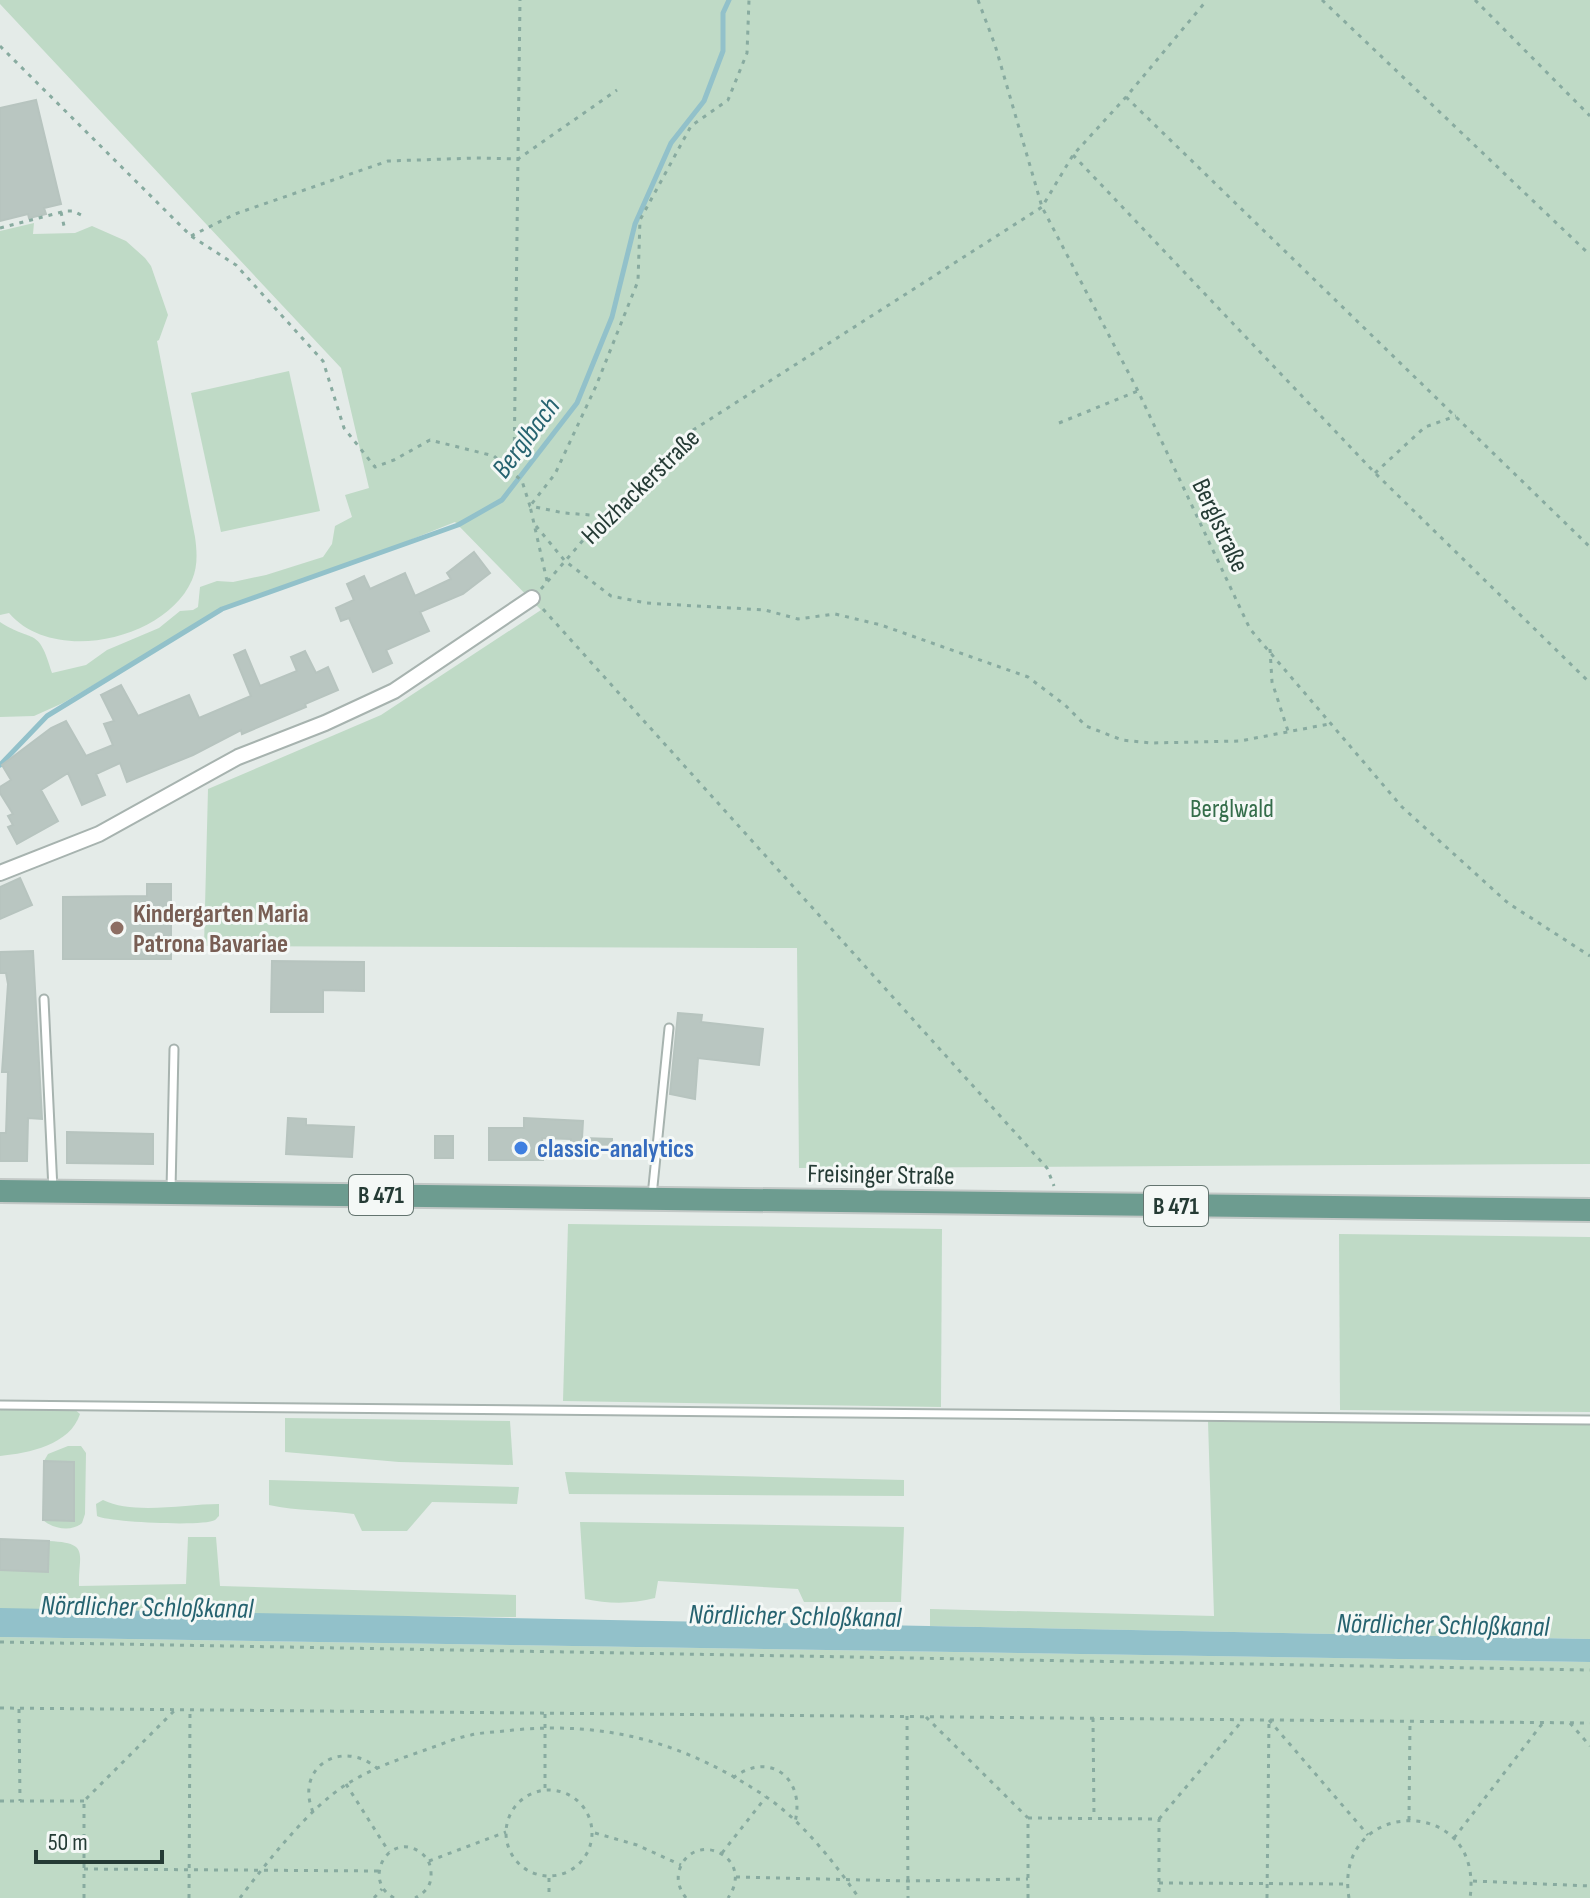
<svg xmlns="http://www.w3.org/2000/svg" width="1590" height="1898" viewBox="0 0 1590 1898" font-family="'Sofia Sans Condensed',sans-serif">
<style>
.green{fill:#bfdac6}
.water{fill:#92c1ca}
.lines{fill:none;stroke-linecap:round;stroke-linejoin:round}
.stream{stroke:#92c1ca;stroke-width:5}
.building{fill:#b9c6c1;stroke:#b7c4bf;stroke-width:2}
.lane-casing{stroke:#a7b3af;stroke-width:11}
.street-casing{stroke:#a7b3af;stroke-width:18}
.primary-casing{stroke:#c2c8c6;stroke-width:26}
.path{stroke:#88aba0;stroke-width:3;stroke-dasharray:4 6;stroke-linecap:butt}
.lane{stroke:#fff;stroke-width:7}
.street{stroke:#fff;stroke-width:14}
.primary{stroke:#6d9c90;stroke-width:22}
.education-dot{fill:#8d6e63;stroke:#f4f8f6;stroke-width:3}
.shop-dot{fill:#3f7fe0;stroke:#f4f8f6;stroke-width:3}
.labels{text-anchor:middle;stroke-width:6;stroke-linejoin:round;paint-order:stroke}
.shield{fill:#f4f8f6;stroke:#63746f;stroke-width:2}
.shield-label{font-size:24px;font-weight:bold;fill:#253b35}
.street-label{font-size:26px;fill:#253b35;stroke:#f4f8f6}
.park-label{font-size:26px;fill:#346d4a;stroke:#f4f8f6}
.education-label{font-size:26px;font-weight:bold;fill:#785e54;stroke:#f4f8f6;text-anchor:start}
.shop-label{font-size:26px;font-weight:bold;fill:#366cbe;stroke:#f4f8f6;text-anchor:start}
.water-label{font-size:28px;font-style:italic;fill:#266370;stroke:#f4f8f6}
</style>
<rect width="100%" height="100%" fill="#e4ebe8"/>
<g class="green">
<path d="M0 0H1590V1164L799 1168 797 948 204 946 208 789 381 715 541 610 455 522 360 560 223 608 63 703 34 716 0 717V622C34 644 38 625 52 673L86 665 107 650 159 628 180 611 193 610 198 607 200 587 217 581 233 582 266 575 323 557 332 544 335 526 352 517 345 495 369 488 341 368 0 4Z"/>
<path d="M34 223 33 234 75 233 92 226 126 241 145 258 151 266 168 315 159 340 157 341 195 537C197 551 198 566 192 580 166 640 53 665 9 613L0 615V231Z"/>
<path d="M289 371 320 511 221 532 191 393Z"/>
<path d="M568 1224 942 1229 941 1407 563 1401Z"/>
<path d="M1339 1234 1590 1237V1412L1340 1410Z"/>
<path d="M73 1408 80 1414C70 1445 29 1453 0 1456V1409Z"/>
<path d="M285 1418 510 1421 513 1465 399 1462 285 1452Z"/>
<path d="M1208 1421 1590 1425V1639L930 1626V1609L1214 1616Z"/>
<path d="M68 1446H81L86 1453 85 1514 82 1523C72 1532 53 1529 43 1520H74V1462L44 1461 48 1454Z"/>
<path d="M565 1472 904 1480V1496L569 1494Z"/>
<path d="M269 1480 519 1487 517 1504 432 1502 407 1531H362L354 1514C326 1510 297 1511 269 1505Z"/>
<path d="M103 1500C133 1515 186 1504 219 1504V1516C217 1517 217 1519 215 1520 204 1527 108 1522 97 1516L96 1504Z"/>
<path d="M580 1522 904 1527 901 1602H804L798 1589 658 1581 655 1598C632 1604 609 1604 585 1599Z"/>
<path d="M188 1537H216L220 1586 516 1595V1617L0 1614V1569L48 1572 49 1541C91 1543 78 1554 79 1586L186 1584Z"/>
<path d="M0 1637 1590 1662V1898H0Z"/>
</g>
<path class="water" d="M0 1608 1590 1639V1662L0 1637Z"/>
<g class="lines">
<path class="stream" d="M0 765 47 716 222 609 458 525 502 500 577 403 612 317 635 224 671 143 704 101 723 51V13L729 0"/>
</g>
<g class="building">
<path d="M36 100 61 204 44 208 46 214 29 218 28 214 0 221V108Z"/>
<path d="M474 552 490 573 463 594 420 612 429 631 386 650 392 663 373 672 349 618 341 621 336 608 354 600 347 584 364 576 370 589 405 573 415 596 451 579 447 573Z"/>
<path d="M245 650 260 686 297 671 291 657 305 651 316 673 328 667 338 690 305 704 306 707 242 734 241 730 193 755 127 782 120 763 96 774 105 795 82 805 68 773 41 790 58 821 17 844 8 827 13 825 8 816 13 814 0 793V787L11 780 2 765 51 728 66 721 86 756 113 745 104 724 114 721 101 695 121 685 138 716 189 695 199 718 251 696 234 655Z"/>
<path d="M20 878 32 905 0 919V887Z"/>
<path d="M147 884H171V959H63V897L147 896Z"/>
<path d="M33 951 42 1119 28 1118 27 1161H0V1133H6L8 1072H2L8 984 6 973H0V952Z"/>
<path d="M272 961 364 962V991L323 990V1012H271Z"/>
<path d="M678 1013 702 1015 701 1022 763 1029 759 1065 698 1058 695 1099 670 1094Z"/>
<path d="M288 1118 306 1119V1125L354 1127 352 1157 286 1154Z"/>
<path d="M524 1118 583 1121 582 1138 612 1139V1152L571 1150V1139L542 1138 543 1160H489V1128H524Z"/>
<path d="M67 1132 153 1134V1164L67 1163Z"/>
<rect x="435" y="1136" width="18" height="22"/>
<path d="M44 1461 74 1462V1521L43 1520Z"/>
<path d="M0 1539 49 1541 48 1572 0 1570Z"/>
</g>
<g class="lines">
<g class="lane-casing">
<g id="lane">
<path d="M44 999 53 1190"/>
<path d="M171 1190 174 1049"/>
<path d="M652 1196 669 1028"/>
<path d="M0 1405 1590 1420"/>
</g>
</g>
<g class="street-casing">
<path id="street" d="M0 873 99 834 238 757 325 723 394 691 532 598"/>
</g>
<g class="primary-casing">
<path id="primary" d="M0 1191 1590 1210"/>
</g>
<g class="path">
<path d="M978 0 995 45 1042 207 1138 391 1250 629 1402 807 1508 903 1590 956"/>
<path d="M1322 0 1590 255"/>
<path d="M1475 0 1590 116"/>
<path d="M0 46 191 236 236 265 323 361 344 428 375 467 394 460 430 440 494 456 522 481 530 506 564 513 604 516"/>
<path d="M1126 97 1590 547"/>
<path d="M1073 155 1375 473 1590 683"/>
<path d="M61 212 64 226"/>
<path d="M0 228 66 211H73L85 217"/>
<path d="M191 236 235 214 388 161 476 158 518 159 617 90"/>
<path d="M1059 423 1138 391"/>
<path d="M514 471 520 0"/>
<path d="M1375 473 1425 427 1456 416"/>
<path d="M536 526 565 561 611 596 646 603 765 610 798 619 835 614 881 625 1028 677 1065 705 1086 726 1122 740 1151 743 1240 741 1329 724"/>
<path d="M547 581 530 506 555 474 596 386 638 281 640 220 691 126 728 100 747 53 749 0"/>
<path d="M541 589 604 516 690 432 1042 207 1073 155 1126 97 1207 0"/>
<path d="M543 609 1047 1168 1054 1186"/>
<path d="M1270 649 1272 682 1288 731"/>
<path d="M0 1642 1590 1670"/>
<path d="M0 1708 1590 1723"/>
<path d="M19 1709 20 1801"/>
<path d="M545 1714V1790"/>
<path d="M907 1716 908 1898"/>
<path d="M926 1717 1028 1818"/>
<path d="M1093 1718 1094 1818"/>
<path d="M1269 1720 1368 1835"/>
<path d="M1570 1723 1590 1746"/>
<path d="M733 1778C769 1750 806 1778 795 1822"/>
<path d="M346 1784 389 1852"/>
<circle cx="549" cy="1833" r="43"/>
<path d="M0 1801H84"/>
<path d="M313 1812C294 1766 343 1738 378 1769"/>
<path d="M1159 1819 1242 1721"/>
<path d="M1409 1820 1410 1721"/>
<path d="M595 1833 637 1845 681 1865"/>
<path d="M1454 1838 1542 1724"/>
<path d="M722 1853 766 1797"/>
<path d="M429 1861 506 1832"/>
<path d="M84 1869 378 1871"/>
<path d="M736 1877 908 1881 1028 1879"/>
<path d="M549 1878V1898"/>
<path d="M1473 1881 1590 1886"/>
<path d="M1159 1883 1347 1884"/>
<path d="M84 1898V1801L174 1711"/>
<path d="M189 1898 190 1710"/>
<path d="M240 1898C266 1863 310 1807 347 1784 371 1769 399 1759 425 1750 440 1745 455 1738 471 1735 484 1732 499 1732 513 1730 609 1721 685 1743 765 1796 802 1821 834 1862 859 1898"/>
<path d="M374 1898 382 1889"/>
<path d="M394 1898C361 1880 389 1831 420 1852 427 1857 431 1864 431 1873 432 1885 425 1893 415 1898"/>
<path d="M686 1898C679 1889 676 1879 680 1868 696 1829 756 1858 728 1898"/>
<path d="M1028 1898V1818L1159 1819V1898"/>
<path d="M1267 1898 1269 1720"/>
<path d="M1349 1898C1332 1797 1485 1793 1470 1898"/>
</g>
<use href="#lane" class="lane"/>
<use href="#street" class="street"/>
<use href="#primary" class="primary"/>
</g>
<circle class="education-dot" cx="117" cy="928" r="8"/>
<circle class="shop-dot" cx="521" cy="1148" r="8"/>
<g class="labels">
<g class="shield">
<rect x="349" y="1175" width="64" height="40" rx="6"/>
<rect x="1144" y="1186" width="64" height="40" rx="6"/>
</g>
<g class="shield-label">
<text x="381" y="1203">B 471</text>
<text x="1176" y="1214">B 471</text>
</g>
<g class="street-label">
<text transform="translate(640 486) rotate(-44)" y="9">Holzhackerstraße</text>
<text transform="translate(1221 525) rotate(65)" y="9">Berglstraße</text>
<text transform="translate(881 1174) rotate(1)" y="9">Freisinger Straße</text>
</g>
<g class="park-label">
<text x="1232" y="817">Berglwald</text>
</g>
<g class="education-label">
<text x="133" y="922">Kindergarten Maria<tspan x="133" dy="30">Patrona Bavariae</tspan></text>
</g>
<g class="shop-label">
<text x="537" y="1157">classic-analytics</text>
</g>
<g class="water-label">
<text transform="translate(525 437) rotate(-53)" y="10">Berglbach</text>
<text transform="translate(147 1606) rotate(1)" y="10">Nördlicher Schloßkanal</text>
<text transform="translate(795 1615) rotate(1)" y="10">Nördlicher Schloßkanal</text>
<text transform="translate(1443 1624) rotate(1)" y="10">Nördlicher Schloßkanal</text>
</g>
</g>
<path d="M36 1850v12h126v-12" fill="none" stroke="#253b35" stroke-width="4"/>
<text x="48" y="1850" font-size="24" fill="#253b35" stroke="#f4f8f6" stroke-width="6" paint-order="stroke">50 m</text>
</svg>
